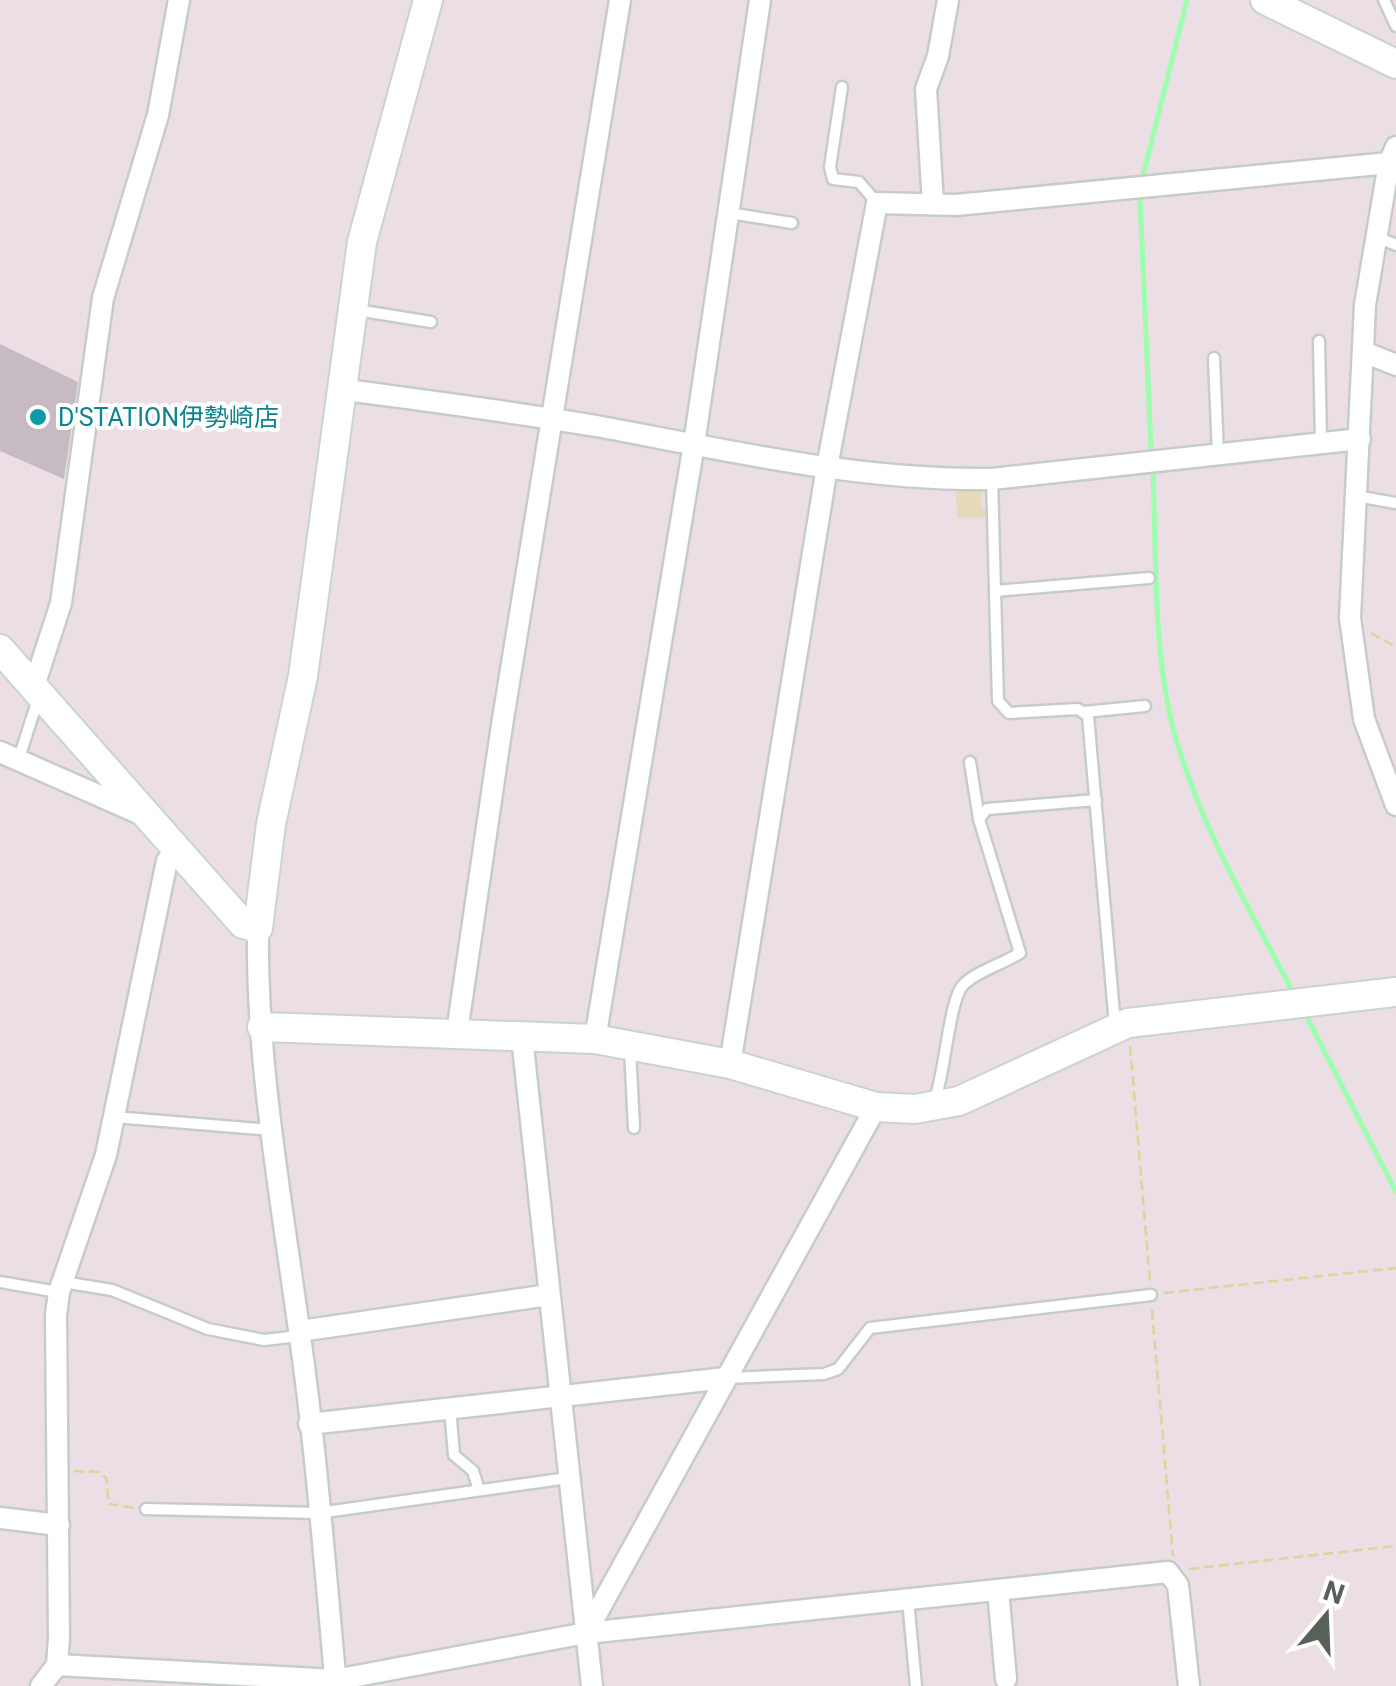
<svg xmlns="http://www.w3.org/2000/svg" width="1396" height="1686" viewBox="0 0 1396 1686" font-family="Roboto,'Noto Sans JP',sans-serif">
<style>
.green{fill:#e5dab9}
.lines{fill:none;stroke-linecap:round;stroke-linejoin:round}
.stream{stroke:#9bffad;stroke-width:5}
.building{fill:#c6bbc2}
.lane-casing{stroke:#c6cdc9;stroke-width:15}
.street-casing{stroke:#c6cdc9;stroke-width:25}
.secondary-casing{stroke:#c9d4cd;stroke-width:32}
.path{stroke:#d7d79c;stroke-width:2.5;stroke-dasharray:10 5;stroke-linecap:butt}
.lane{stroke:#fff;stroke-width:10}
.street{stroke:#fff;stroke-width:20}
.secondary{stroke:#fff;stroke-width:28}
.culture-dot{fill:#0f9aa8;stroke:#fff;stroke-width:4}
.labels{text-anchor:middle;stroke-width:8;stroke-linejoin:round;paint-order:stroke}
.culture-label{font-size:25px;fill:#0d838f;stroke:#fff;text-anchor:start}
</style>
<rect width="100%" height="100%" fill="#ecdee5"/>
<path class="green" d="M956 485 981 486 982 509 990 510V518H957Z"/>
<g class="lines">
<g class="stream">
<path d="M1143 176 1187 0"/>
<path d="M1140 199 1151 448"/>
<path d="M1153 475C1157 564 1152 664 1179 749 1205 834 1252 914 1293 992"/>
<path d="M1306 1015 1396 1192"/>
</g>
</g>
<path class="building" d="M0 344 78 382 64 479 0 451Z"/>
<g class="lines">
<g class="lane-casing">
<g id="lane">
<path d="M1384 0 1396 26"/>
<path d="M842 87 830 167 833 179 859 182 877 203"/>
<path d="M729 213 792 223"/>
<path d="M1377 237 1396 245"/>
<path d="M357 310 431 322"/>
<path d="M1319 341 1321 443"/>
<path d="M1214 358 1218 454"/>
<path d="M992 479 998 701 1009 713 1078 709 1088 716 1115 1025"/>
<path d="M1356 496 1396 503"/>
<path d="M995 591 1149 578"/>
<path d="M1084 712 1145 706"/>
<path d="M18 761 38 699"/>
<path d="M970 762 979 819"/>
<path d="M630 1049 634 1128"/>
<path d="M934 1102C945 1075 949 1000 963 985 977 971 1003 964 1020 953L979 819 987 809 1096 800"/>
<path d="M114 1117 271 1130"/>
<path d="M0 1282 58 1292"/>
<path d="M63 1282 112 1290 208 1329 264 1340 299 1336"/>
<path d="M726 1378 824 1374 838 1369 870 1328 1151 1295"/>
<path d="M450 1408 454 1455 473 1471 479 1490"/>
<path d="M146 1509 318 1513 568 1478"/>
<path d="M908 1600 916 1686"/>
</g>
</g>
<g class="street-casing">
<g id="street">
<path d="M1396 147 1389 163 1365 305 1350 618 1364 719 1396 805"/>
<path d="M933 204 926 89 938 56 948 0"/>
<path d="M1364 352 1396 365"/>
<path d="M339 389C427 401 515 412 602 427 730 451 861 481 992 479L1360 439"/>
<path d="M34 686 61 603 103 298 158 115 179 0"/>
<path d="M0 752 143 815"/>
<path d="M258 928C256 1062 281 1197 299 1330 316 1447 325 1567 336 1686"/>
<path d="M457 1032 502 725 620 0"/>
<path d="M522 1037 592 1686"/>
<path d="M595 1039 694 444 760 0"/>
<path d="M730 1064 827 467 877 203 956 205 1389 163"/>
<path d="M300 1331 549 1295"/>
<path d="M309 1424 726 1378"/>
<path d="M0 1518 59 1525"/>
<path d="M998 1590 1006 1679"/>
<path d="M586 1633 876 1107"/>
<path d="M57 1665 335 1680 586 1633 1168 1572 1178 1585 1189 1686"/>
<path d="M41 1686 57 1665 59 1638 56 1315 59 1292 106 1155 167 861 175 851"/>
</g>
</g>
<g class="secondary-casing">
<g id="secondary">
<path d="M1265 0 1396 64"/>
<path d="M0 649 243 924 258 928 271 824 303 676 362 242 428 0"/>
<path d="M262 1027 595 1039 730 1064 876 1107 915 1109 959 1101 1128 1023 1396 992"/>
</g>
</g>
<g class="path">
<path d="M1371 633 1396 647"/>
<path d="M1130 1046 1150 1282"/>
<path d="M1164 1293 1396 1268"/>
<path d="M1152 1310 1173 1556"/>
<path d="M74 1471 99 1472 106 1478 109 1504 134 1508"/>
<path d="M1189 1569 1396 1546"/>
</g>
<use href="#lane" class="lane"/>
<use href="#street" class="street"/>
<use href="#secondary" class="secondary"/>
</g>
<circle class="culture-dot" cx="38" cy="417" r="10"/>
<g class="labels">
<g class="culture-label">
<text x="58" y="426">D'STATION伊勢崎店</text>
</g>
</g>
<g transform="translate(1326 1616) rotate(19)" stroke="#ffffff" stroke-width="8" paint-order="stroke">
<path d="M0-8L18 38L0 25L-18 38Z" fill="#58605a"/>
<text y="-15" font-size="28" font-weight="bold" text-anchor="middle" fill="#58605a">N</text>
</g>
</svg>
